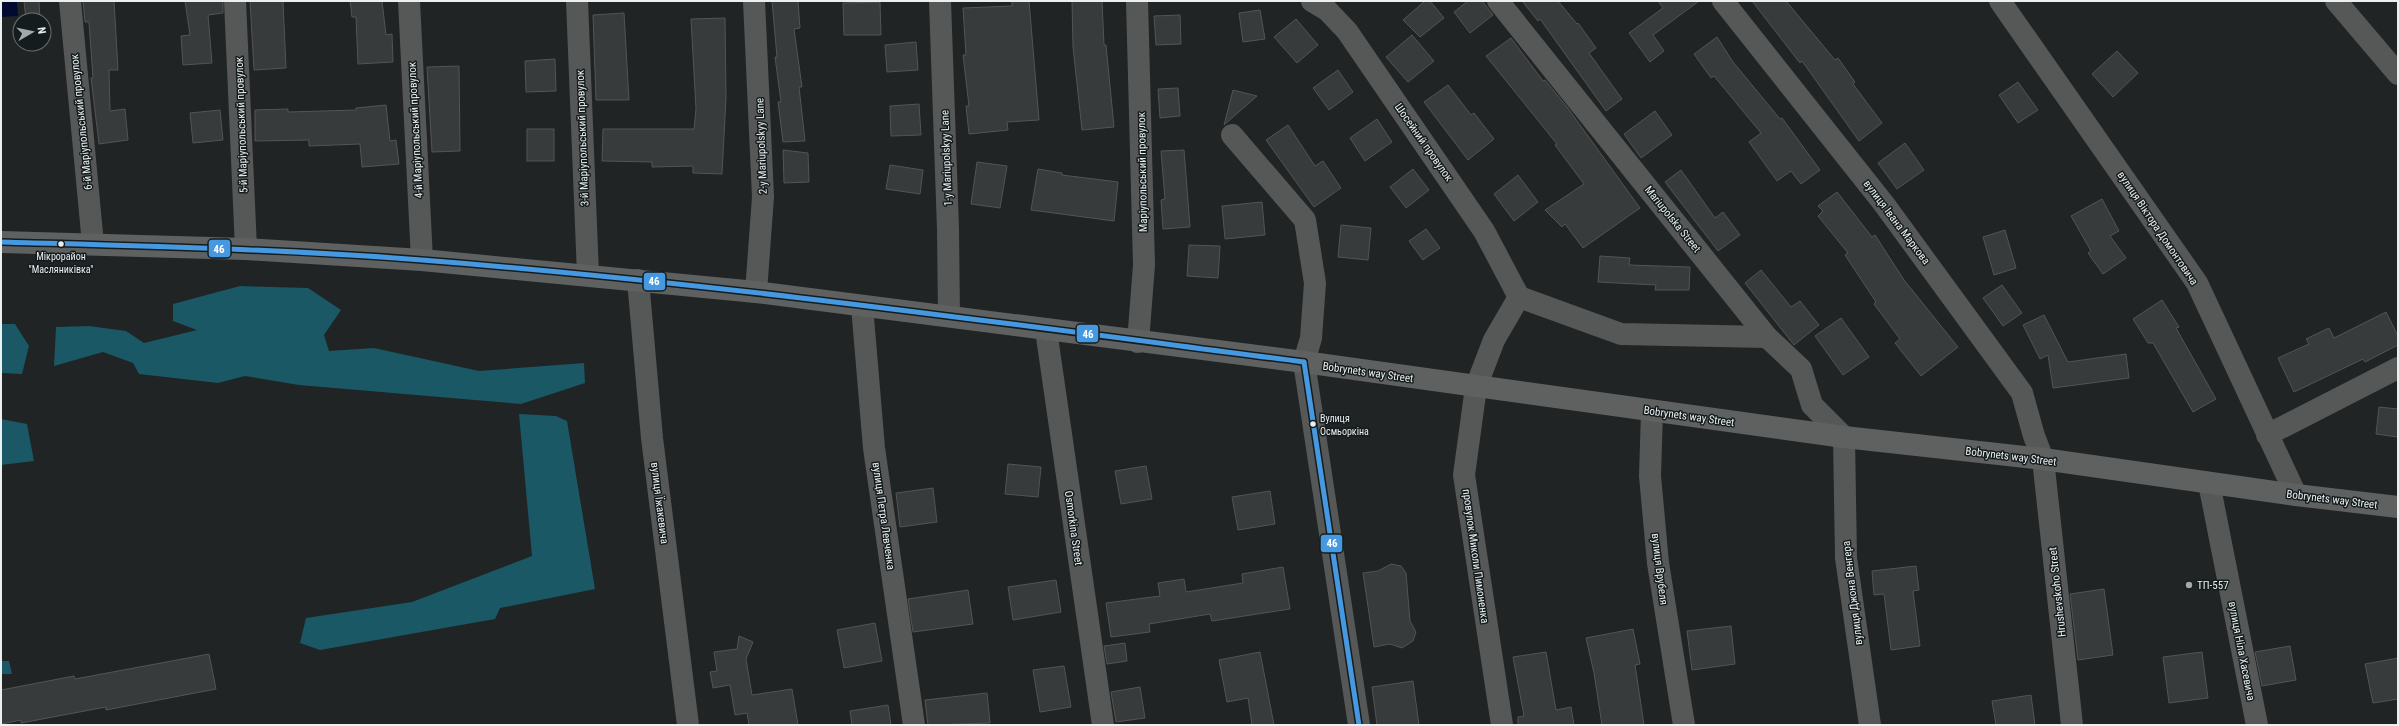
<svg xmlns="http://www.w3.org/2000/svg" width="2399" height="726" viewBox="0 0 2399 726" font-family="'Roboto Condensed',sans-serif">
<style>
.forest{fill:#195864}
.water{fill:#030a31}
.building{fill:#383b3c;stroke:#525455}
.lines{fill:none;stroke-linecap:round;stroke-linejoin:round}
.street{stroke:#565857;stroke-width:22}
.primary{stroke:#5f6161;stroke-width:22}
.bus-1-casing{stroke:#151c1d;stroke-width:8}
.bus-1{stroke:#4699e1;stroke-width:5}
.bus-dot{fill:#eaeff0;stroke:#151c1d;stroke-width:1.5}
.poi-dot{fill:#a3a8a9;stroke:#151c1d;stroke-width:1.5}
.labels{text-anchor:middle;stroke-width:3;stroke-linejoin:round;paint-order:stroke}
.bus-label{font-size:10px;fill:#eaeff0;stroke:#151c1d}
.street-label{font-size:11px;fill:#eaeff0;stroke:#151c1d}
.poi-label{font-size:11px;fill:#eaeff0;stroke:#151c1d;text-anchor:start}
.line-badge{stroke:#151c1d;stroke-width:1.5}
.badge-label{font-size:11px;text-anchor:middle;font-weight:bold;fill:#fff}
</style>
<rect width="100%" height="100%" fill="#202425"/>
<g class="forest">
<path d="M240 286 308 288 341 310 324 335 329 351 374 348 479 371 584 363 585 383 521 404 299 385 245 376 218 383 139 374 133 363 103 352 54 366 56 327 89 326 126 331 144 343 197 330 173 321V304Z"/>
<path d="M1 324H15L29 346 22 374 1 373Z"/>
<path d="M519 414 556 416 567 421 595 589 500 608 495 619 320 650 300 643 306 618 412 602 532 556Z"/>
<path d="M1 419 27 424 34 461 1 465Z"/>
<path d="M1 661H9L12 674H1Z"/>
</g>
<path class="water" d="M1 1H17L18 16 1 17Z"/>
<g class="building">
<path d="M24 1H39L40 20H26Z"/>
<path d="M83 1H114L118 70H109L110 111 125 109 128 140 99 144 91 78H93L89 22H85Z"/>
<path d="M185 1H223V13L208 15 212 63 183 65 181 36 190 35Z"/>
<path d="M250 1H283L286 68 254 70Z"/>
<path d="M350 1H382L386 35 392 34 393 62 358 64 356 17H352Z"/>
<path d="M772 1H798L800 28 794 29 802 87H799L805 141 783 142 778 102H781L775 57H777Z"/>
<path d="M1012 1H1029L1039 120 1007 122 1008 130 969 134 966 106H969L963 55H966L963 8 1012 6Z"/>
<path d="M1072 1H1102L1104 45H1106L1114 127 1082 130 1073 47Z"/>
<path d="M1425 1H1430L1444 18 1420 37 1403 20Z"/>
<path d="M1468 1H1482L1493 15 1470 33 1454 12Z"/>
<path d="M1522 1H1558L1577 24 1578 23 1596 48 1589 53 1622 99 1606 111 1540 19 1538 21Z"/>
<path d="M1658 1H1699L1653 35 1664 51 1650 62 1629 33 1663 8Z"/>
<path d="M1752 1H1786L1835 60 1838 58 1855 82 1853 84 1882 123 1859 141 1802 61 1800 63Z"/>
<path d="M880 2 881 35H844L843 3Z"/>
<path d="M1260 10 1265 39 1243 42 1239 13Z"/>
<path d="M624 13 629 100H596L593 15Z"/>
<path d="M1180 15 1181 44 1156 45 1154 16Z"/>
<path d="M725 18 726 98 722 174 693 173V166L652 167V162L602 161 603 129H694L696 109 691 19Z"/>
<path d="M1296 19 1318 45 1297 63 1274 37Z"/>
<path d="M1412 35 1434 61 1408 82 1386 57Z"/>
<path d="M1717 37 1733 62 1780 119 1782 118 1820 170 1801 184 1791 171 1777 181 1749 142 1761 133 1714 76 1711 78 1694 54Z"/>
<path d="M1511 38 1543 81 1545 80 1567 107 1640 208 1583 248 1565 224 1562 227 1545 210 1584 184 1555 145 1557 144 1486 56Z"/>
<path d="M916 42 918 70 887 72 885 45Z"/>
<path d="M2117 51 2138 73 2113 97 2092 74Z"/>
<path d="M555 59 556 91 526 92 525 61Z"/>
<path d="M459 66 460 151 432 152 427 67Z"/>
<path d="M1338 70 1353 92 1329 110 1313 88Z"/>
<path d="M2018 82 2038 110 2018 123 1999 95Z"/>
<path d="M1448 85 1471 115 1474 113 1494 139 1468 160 1424 102Z"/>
<path d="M1178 88 1180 116 1160 118 1158 89Z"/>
<path d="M1233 90 1257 96 1224 125Z"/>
<path d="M919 104 921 135 891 136 890 106Z"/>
<path d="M386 105 390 141 396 140 399 164 362 167 360 144 309 146V140L255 141V110L288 109V112L356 110V108Z"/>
<path d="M220 110 223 140 193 143 190 113Z"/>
<path d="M1655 111 1672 135 1641 158 1624 134Z"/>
<path d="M1377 119 1392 142 1365 161 1350 138Z"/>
<path d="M1288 125 1315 166 1323 161 1341 188 1314 207 1266 140Z"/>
<rect x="527" y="129" width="27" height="32"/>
<path d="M1905 143 1924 170 1897 189 1878 163Z"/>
<path d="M783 150 808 153 809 182 784 183Z"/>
<path d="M1184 150 1190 227 1163 229 1161 200 1165 199 1161 151Z"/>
<path d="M977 162 1007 166 1000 208 971 204Z"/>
<path d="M890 165 923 170 920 194 886 189Z"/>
<path d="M1038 169 1062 173V175L1118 182 1114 221 1031 210Z"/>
<path d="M1413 169 1429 190 1406 208 1390 187Z"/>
<path d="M1681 170 1715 218 1723 212 1740 235 1718 251 1665 182Z"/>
<path d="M1518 175 1538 202 1514 221 1494 194Z"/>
<path d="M1837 192 1872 237 1875 235 1904 280 1958 347 1921 376 1895 343 1900 339 1874 304 1876 302 1845 255 1848 253 1818 216 1823 211 1818 206Z"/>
<path d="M2102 199 2119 231 2110 236 2126 258 2103 274 2088 253 2091 251 2071 216Z"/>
<path d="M1262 202 1265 235 1225 239 1222 206Z"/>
<path d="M1341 225 1371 228 1368 260 1338 257Z"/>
<path d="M1426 229 1440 248 1423 260 1409 241Z"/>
<path d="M2005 230 2016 268 1994 275 1983 237Z"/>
<path d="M1189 245 1220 246 1218 278 1187 276Z"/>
<path d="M1600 256 1630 258 1629 265 1690 267 1689 290H1655L1656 285 1598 282Z"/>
<path d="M1761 270 1791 307 1800 301 1819 325 1794 345 1745 283Z"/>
<path d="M2002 285 2022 313 2003 326 1983 298Z"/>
<path d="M2162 300 2179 327 2176 328 2216 399 2193 412 2153 343H2148L2133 319Z"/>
<path d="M2386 312 2398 336V345L2365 362 2363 359 2294 392 2278 358 2309 344 2306 339 2329 328 2334 338Z"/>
<path d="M2044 315 2068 362 2126 354 2129 378 2053 388 2048 355 2040 359 2023 325Z"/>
<path d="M1841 318 1869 357 1843 375 1815 336Z"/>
<path d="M2379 407 2398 409V437L2376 434Z"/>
<path d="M1008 464 1041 467 1038 497 1005 494Z"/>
<path d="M1146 466 1152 499 1121 504 1115 471Z"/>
<path d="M933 488 937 522 900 527 896 493Z"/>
<path d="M1270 491 1275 524 1238 530 1232 497Z"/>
<path d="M1391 564 1401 566 1406 573 1410 621 1416 632 1413 641 1402 648 1390 644 1374 647 1363 573 1378 571Z"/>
<path d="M1916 566 1919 590 1913 591 1920 646 1891 650 1884 594 1874 595 1872 571Z"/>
<path d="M1283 567 1290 609 1212 621 1210 614 1149 624 1150 632 1111 637 1106 603 1160 596 1158 583 1184 579 1186 592 1243 583 1242 574Z"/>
<path d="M1056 580 1061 612 1013 620 1008 587Z"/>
<path d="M2104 589 2113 655 2078 660 2070 594Z"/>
<path d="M968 590 973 624 913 632 908 599Z"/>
<path d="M875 623 882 661 844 668 837 630Z"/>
<path d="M1731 626 1735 664 1692 670 1687 631Z"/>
<path d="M1633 629 1640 664 1635 665 1644 725H1602L1594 673 1586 638Z"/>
<path d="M739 636 753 642 746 659 752 695 792 689 798 725H749L747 713 735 715 730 685 713 688 710 672 717 671 714 652 737 649Z"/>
<path d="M1125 643 1127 661 1107 664 1104 646Z"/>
<path d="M2290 646 2296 680 2262 686 2255 652Z"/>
<path d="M1260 652 1274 725H1252L1248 698 1227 702 1219 660Z"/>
<path d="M1546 652 1556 710 1571 707 1574 725H1518V717L1524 716 1513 657Z"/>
<path d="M2202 652 2208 698 2169 703 2163 657Z"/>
<path d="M209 654 216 689 106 710V707L21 723V720L1 724V690L74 676 75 679Z"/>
<path d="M2398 658V699L2373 703 2365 664Z"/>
<path d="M1064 666 1071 707 1040 712 1033 670Z"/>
<path d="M1413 681 1419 725H1377L1372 687Z"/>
<path d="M1140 687 1145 718 1116 722 1111 692Z"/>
<path d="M987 693 990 723 928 725 925 700Z"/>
<path d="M2031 695 2035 725H1996L1992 701Z"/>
<path d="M888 705 891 725H852L850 711Z"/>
</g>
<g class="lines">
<g class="street">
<path d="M70 1 93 244"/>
<path d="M235 1 246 249"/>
<path d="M409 1 422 260"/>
<path d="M577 1 588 275"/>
<path d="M754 1 763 197 756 292"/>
<path d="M940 1 948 229 949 316"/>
<path d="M1137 1 1144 265 1138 342"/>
<path d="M1312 1 1327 10 1347 31 1484 231 1519 297"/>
<path d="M1498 1 1767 337 1801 369 1812 405 1844 437 1846 558 1870 725"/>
<path d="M1723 1 1884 204 2022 393 2034 436 2043 459 2072 725"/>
<path d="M2000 1 2197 283 2296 495"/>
<path d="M2336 1 2398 74"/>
<path d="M1232 135 1305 220 1315 283 1311 338 1304 362 1359 725"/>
<path d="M638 280 652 438 688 725"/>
<path d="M862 306 874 448 914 725"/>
<path d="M1046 330 1103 725"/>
<path d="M1652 411 1650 476 1658 563 1684 725"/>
<path d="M2267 435 2398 368"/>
<path d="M2209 483 2257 725"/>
<path d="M1502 725 1464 475 1476 387 1494 340 1519 297 1621 334 1767 337"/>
</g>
<path class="primary" d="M1 242 246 249 422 260 756 292 1304 362 1844 437 2043 459 2296 495 2398 507"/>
<g class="bus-1-casing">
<g id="bus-1">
<path d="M1 242C141 246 282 249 422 260 717 283 1010 324 1304 362"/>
<path d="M1304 362 1359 725"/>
</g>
</g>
<use href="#bus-1" class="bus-1"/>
</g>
<g class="bus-dot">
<circle cx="61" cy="244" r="3.5"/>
<circle cx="1313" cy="424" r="3.5"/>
</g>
<circle class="poi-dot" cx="2189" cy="585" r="4"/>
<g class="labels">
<g class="bus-label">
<text x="61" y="260">Мікрорайон<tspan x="61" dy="13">"Масляниківка"</tspan></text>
<text x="1320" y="422" text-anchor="start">Вулиця<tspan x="1320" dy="13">Осмьоркіна</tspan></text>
</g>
<g class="street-label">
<text transform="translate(81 122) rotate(-96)" y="4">6-й Маріупольський провулок</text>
<text transform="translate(241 125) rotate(-92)" y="4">5-й Маріупольський провулок</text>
<text transform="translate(415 130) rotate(-93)" y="4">4-й Маріупольський провулок</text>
<text transform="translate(582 138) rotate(-92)" y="4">3-й Маріупольський провулок</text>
<text transform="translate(1424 142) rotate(55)" y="4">Шосейний провулок</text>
<text transform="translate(761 146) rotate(-92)" y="4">2-y Mariupolskyy Lane</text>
<text transform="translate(946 158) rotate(-92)" y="4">1-y Mariupolskyy Lane</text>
<text transform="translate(1142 172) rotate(-91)" y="4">Маріупольський провулок</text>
<text transform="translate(1673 219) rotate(51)" y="4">Mariupolska Street</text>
<text transform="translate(1897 222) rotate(53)" y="4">вулиця Івана Маркова</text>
<text transform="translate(2158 228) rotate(56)" y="4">вулиця Віктора Домонтовича</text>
<text transform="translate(1368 372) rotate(8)" y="4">Bobrynets way Street</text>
<text transform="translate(1689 416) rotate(8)" y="4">Bobrynets way Street</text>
<text transform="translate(2011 456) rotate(7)" y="4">Bobrynets way Street</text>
<text transform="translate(2332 499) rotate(7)" y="4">Bobrynets way Street</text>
<text transform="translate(660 503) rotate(83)" y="4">вулиця Їжакевича</text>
<text transform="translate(884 516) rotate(82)" y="4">вулиця Петра Левченка</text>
<text transform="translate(1074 528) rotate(82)" y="4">Osmorkina Street</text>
<text transform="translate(1476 556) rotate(82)" y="4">провулок Миколи Пимоненка</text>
<text transform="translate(1660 569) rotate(83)" y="4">вулиця Врубеля</text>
<text transform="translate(2057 592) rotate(-96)" y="4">Hrushevskoho Street</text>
<text transform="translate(1852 593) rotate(-97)" y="4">вулиця Джона Венгера</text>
<text transform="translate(2242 651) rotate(79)" y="4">вулиця Ніла Хасевича</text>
</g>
<g class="poi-label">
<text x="2197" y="589">ТП-557</text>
</g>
</g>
<g class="line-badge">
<rect x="208" y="239" width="23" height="19" rx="4" fill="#4699e1"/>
<rect x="643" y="272" width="23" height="19" rx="4" fill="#4699e1"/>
<rect x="1076" y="324" width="23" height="19" rx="4" fill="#4699e1"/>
<rect x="1320" y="534" width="23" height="19" rx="4" fill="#4699e1"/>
</g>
<g class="badge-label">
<text x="219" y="253">46</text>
<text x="654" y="285">46</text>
<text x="1088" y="338">46</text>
<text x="1332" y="547">46</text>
</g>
<rect width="2399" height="726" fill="none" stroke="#eaeff0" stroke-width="4"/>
<g transform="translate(32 32) rotate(81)"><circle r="19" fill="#151c1d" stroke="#6a7071"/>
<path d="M0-3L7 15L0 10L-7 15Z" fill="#a3a8a9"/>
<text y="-6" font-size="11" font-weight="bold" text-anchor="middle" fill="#eaeff0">N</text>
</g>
</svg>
